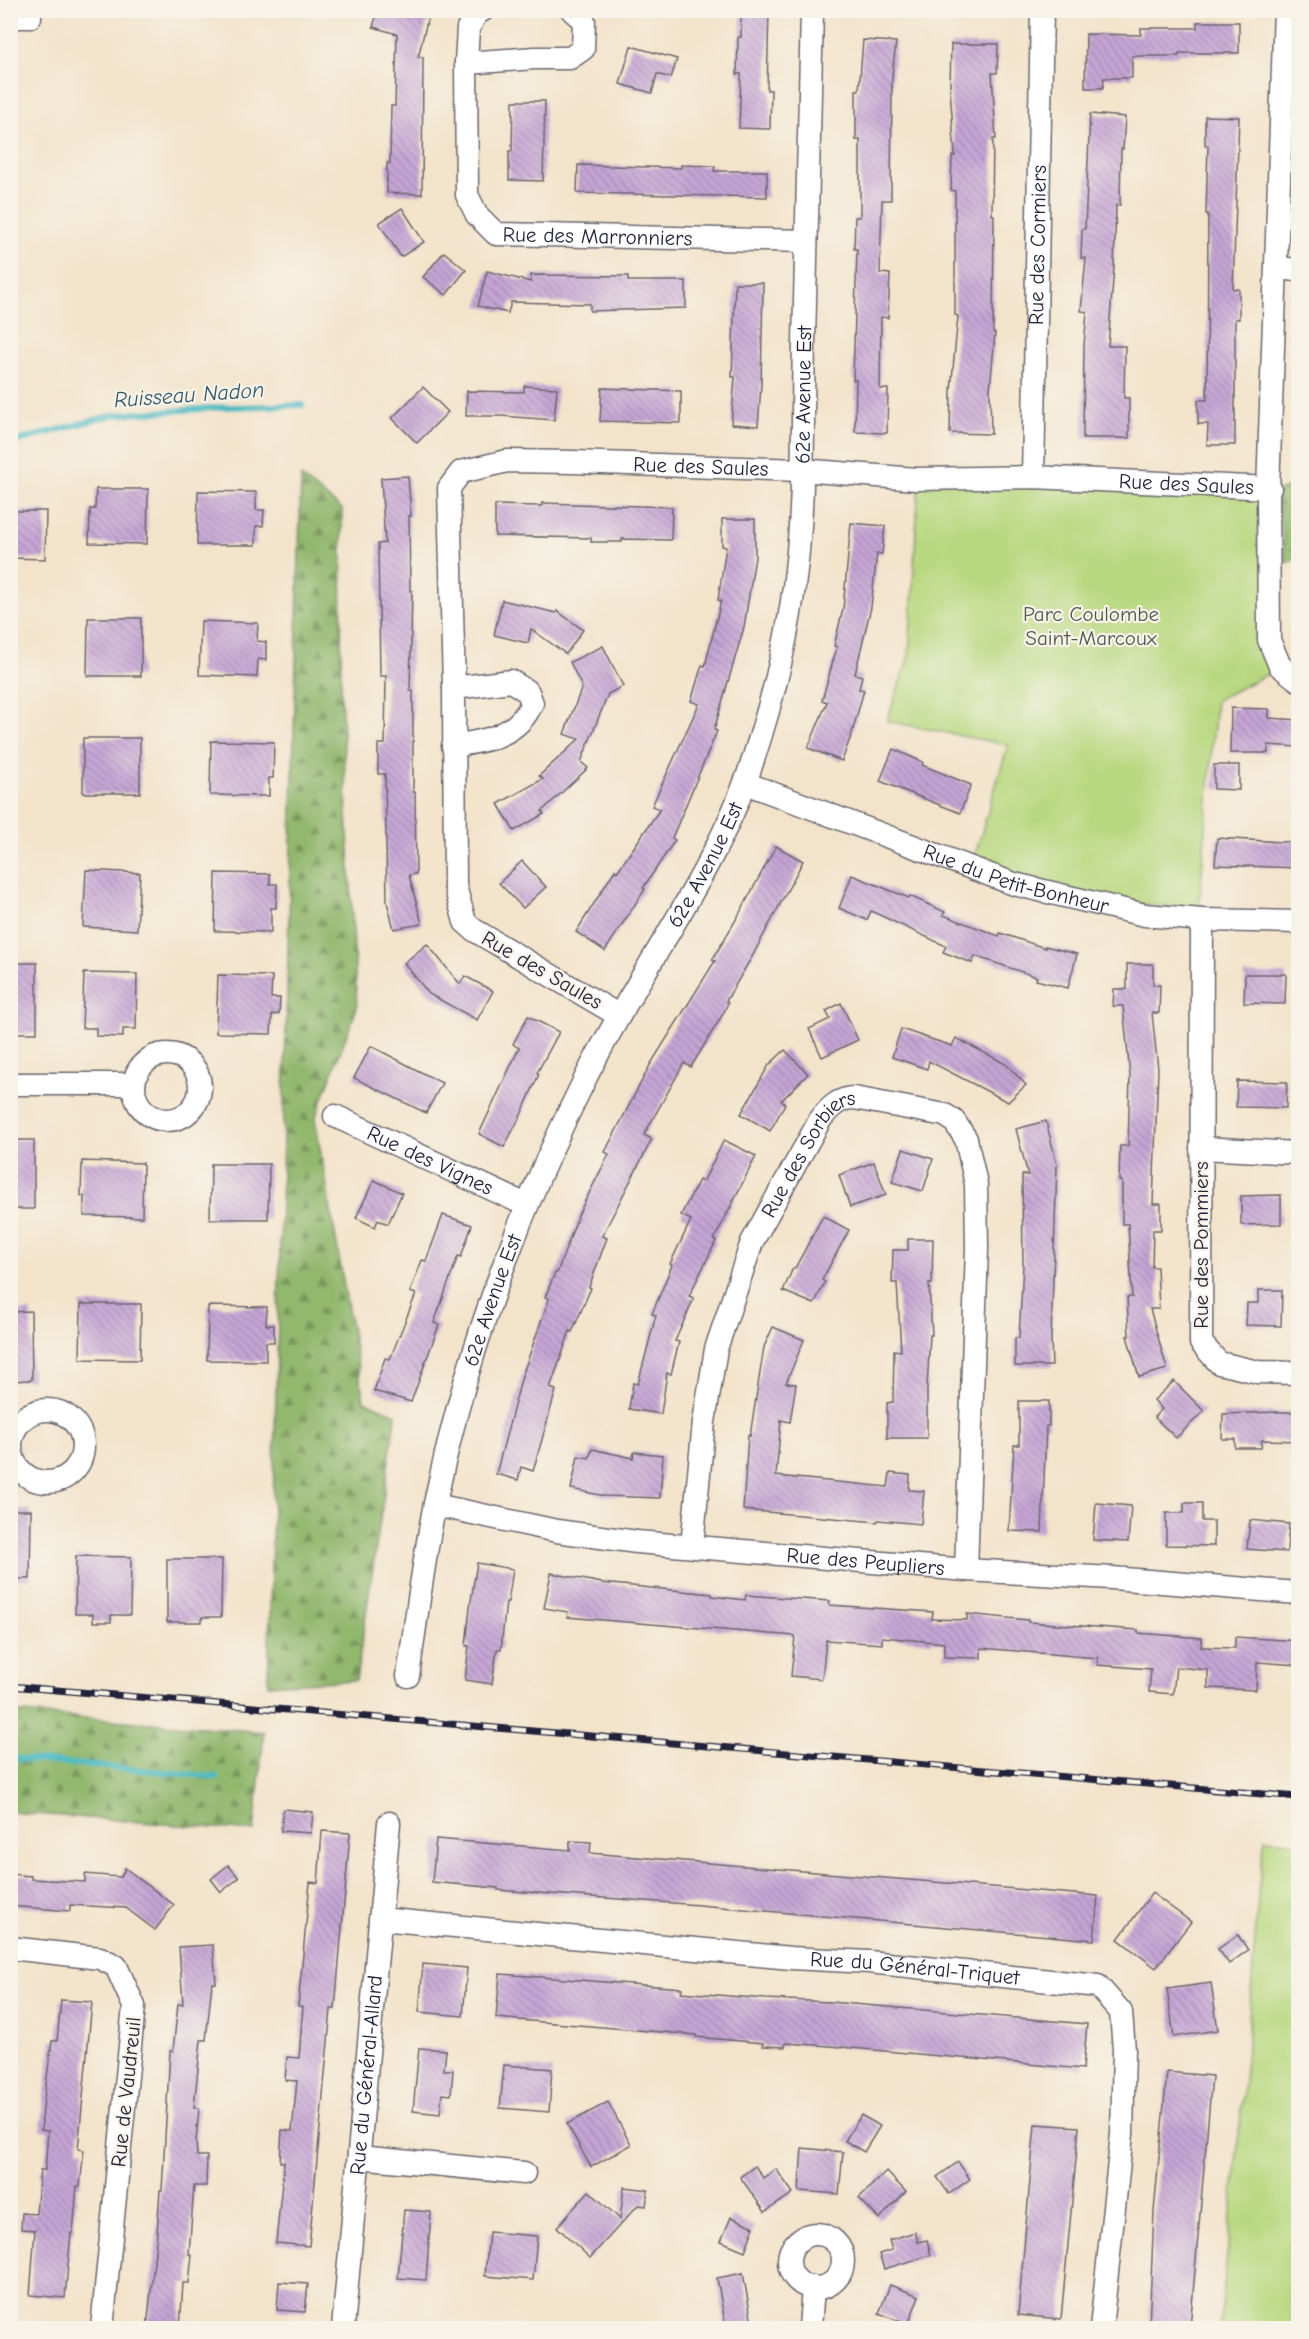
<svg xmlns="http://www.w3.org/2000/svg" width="1309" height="2339" viewBox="0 0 1309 2339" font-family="'Comic Neue',sans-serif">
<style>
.green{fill:#b8d87f;stroke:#6d7d5d;stroke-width:1.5}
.forest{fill:url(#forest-firs);stroke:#5a6d54;stroke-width:1.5}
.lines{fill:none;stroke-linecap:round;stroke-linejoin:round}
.stream{stroke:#4bbac2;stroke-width:6}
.building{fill:url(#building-back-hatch)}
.street-casing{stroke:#6b666d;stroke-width:25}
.street{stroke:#fff;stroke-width:22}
.rail-casing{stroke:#22223b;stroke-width:7}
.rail{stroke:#f7f3e8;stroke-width:4.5;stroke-dasharray:14;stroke-linecap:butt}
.labels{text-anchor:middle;stroke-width:4.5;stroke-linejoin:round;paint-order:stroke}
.street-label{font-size:21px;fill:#22223b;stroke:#f7f3e8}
.park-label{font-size:21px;fill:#4f594f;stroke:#f7f3e8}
.water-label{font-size:22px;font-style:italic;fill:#30576a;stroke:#f7f3e8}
</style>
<defs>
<pattern id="forest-firs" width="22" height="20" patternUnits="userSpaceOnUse" patternTransform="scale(1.5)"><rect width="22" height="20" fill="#92b86e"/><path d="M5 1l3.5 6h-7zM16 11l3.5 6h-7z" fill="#77955c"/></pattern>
<pattern id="building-back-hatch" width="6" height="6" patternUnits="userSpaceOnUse" patternTransform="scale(1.5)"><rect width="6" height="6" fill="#c6a5d5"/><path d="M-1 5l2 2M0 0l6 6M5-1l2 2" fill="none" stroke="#a086ae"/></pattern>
</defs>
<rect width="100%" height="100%" fill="#f7f3e8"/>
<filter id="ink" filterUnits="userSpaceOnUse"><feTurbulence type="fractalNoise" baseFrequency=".0167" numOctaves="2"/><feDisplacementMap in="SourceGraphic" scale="12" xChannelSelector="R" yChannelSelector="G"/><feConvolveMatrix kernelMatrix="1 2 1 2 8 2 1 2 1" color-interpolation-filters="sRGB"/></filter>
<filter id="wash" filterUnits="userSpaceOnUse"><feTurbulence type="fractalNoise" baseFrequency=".008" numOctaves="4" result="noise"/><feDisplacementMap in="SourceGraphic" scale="24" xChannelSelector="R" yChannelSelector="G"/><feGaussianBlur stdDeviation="1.35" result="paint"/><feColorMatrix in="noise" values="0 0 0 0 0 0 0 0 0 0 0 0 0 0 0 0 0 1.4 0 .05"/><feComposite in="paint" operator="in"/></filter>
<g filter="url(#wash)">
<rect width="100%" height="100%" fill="#f3e3ca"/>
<g class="green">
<path d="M919 479 1268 490 1278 669 1216 700 1199 909 1084 899 972 865 1008 745 887 721 909 656Z"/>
<path d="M1265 1839 1298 1842V2328H1220L1246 2060 1259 1886Z"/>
</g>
<g class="forest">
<path d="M301 477 342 509 341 695 357 1008 315 1119 364 1401 396 1414 356 1680 268 1685Z"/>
<path d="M1298 484V558L1286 563 1276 492Z"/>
<path d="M10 1712 264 1732 254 1831 11 1812Z"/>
</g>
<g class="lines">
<g class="stream">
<path d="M10 443 113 415 227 407 302 405"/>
<path d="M10 1758 217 1777"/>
</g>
</g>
<g id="blocks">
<g class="building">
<path d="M378 10H430L418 57H423L422 194 387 193V163H390L391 106H395L397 34 373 27Z"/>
<path d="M741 10H769L767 90H771L770 129 739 128 741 74H737L738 37H741Z"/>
<path d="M1197 22H1239V53H1179V56H1132V78H1104L1103 88H1085L1086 34 1141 35V28H1197Z"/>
<path d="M863 40 896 42 892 76 891 200H882L880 273 890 274 888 318 881 317 880 389H888L887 433 855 432 856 380H853L857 249H854L855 217H860V140H856V90H859Z"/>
<path d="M951 44H998L997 73H992L996 139H993L992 215H994L993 333H995L990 390 991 434 950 433 951 390 958 316 955 315V191L951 190 952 156H955L950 89Z"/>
<path d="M631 46 677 59 671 78 657 74 652 93 620 84Z"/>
<path d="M513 101H545L543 181 509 180V151H512Z"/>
<path d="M1090 114 1125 117 1123 149H1121L1120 205H1116L1114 267 1108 346H1125L1124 398H1129V438H1083L1084 345 1087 312 1081 311 1086 258H1081L1082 229H1085Z"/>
<path d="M1205 116 1239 117 1233 289H1239V319H1235V445H1207L1208 424H1198V400H1207L1208 214H1206L1208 145H1205Z"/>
<path d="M578 165 681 168V165L715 166 714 171H767V197L577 193Z"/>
<path d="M402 208 424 242 401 257 379 223Z"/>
<path d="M444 252 466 270 446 295 423 277Z"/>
<path d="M487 271 531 282V275L628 276V281H686V308L590 311V304L511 302 508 313 478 306Z"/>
<path d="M735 283H763L761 386 758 426 731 424 735 377H732Z"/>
<path d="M524 386 557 388 554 420 501 416H466L467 391 524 392Z"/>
<path d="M423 387 448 412 417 443 392 418Z"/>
<path d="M602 388 681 391V423L600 421Z"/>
<path d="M408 476 411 516H409L410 591H412L410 691H413V792H415L416 874 409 875 422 924 394 929 387 902 385 774H378V744H385L386 676H380L378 544 385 543 381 478Z"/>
<path d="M96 489H148L147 544 89 543 90 509H95Z"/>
<path d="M198 491 256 492V510H264L263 526H256V545H197Z"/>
<path d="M542 503 672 507 671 540 622 539V542H591V538L495 536V505L542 506Z"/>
<path d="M10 511H46L45 559 10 558Z"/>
<path d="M722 519H755V557L744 627 714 730 717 731 672 838 675 840 643 888 645 889 605 951 576 932 615 870 617 872 660 809 652 806 699 704 691 701 702 665 705 666 721 601 718 600 726 547 722 546Z"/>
<path d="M851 523 885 526 882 554 877 553 871 607 855 674 862 676 859 689 864 690 852 733 842 761 808 748 827 702 822 700 837 647 834 646 843 609Z"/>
<path d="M502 600 556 613 557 611 583 630 566 654 531 629 528 643 494 635Z"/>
<path d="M88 618H141V676H87Z"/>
<path d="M201 621 258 623 257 641 266 642V660L258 659 257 677 199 675Z"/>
<path d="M603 646 623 686 608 694 581 762 588 768 542 811 544 814 514 831 498 804 543 779 539 776 579 739 564 734 582 687 570 662Z"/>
<path d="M1231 708 1269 709V718L1299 720V747L1268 745V753H1230Z"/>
<rect x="83" y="738" width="57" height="55"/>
<path d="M211 741 274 742 273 778H269V796L210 795Z"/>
<path d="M893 749 923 762 922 765 971 785 960 813 880 781Z"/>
<path d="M1214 765H1239V790L1214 789Z"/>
<path d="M1217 838 1281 842 1299 841V868L1215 865Z"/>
<path d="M776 846 803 861 753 955 726 1001 728 1003 723 1014 691 1067 684 1063 644 1135 652 1139 602 1236 607 1238 589 1287 591 1288 572 1332 570 1331 550 1388 556 1390 533 1471 521 1467 518 1480 496 1474 522 1376 549 1299 545 1297 555 1273H557L579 1213 609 1154 605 1152 650 1065 715 961 712 960 737 918Z"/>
<path d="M522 861 546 887 523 908 499 883Z"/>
<path d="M86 870 140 873 137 930 83 927Z"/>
<path d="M216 873 270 874V884H277L276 908H271V932L215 931Z"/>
<path d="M852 875 909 898 910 896 945 912 943 915 999 936 1000 933 1045 948V946L1077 954 1068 988 1036 980 1037 977 975 956 972 963 943 952 946 946 871 911 867 920 839 908Z"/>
<path d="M427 944 460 984 465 976 493 991 477 1020 429 994 404 963Z"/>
<rect x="10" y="963" width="27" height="70"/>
<path d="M1127 964H1153V985H1160L1159 1013H1152L1158 1069 1153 1204H1161V1230H1153L1152 1267H1157L1159 1309H1150L1167 1369 1139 1377 1127 1336H1129L1127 1297H1132L1128 1224H1122V1181H1119L1120 1146H1128L1130 1075 1123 1006H1113L1114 989H1127Z"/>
<path d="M84 973 137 974 136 1029H123V1037L96 1036V1028H82Z"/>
<path d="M1245 974H1286L1285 1004 1244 1003Z"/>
<path d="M218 975 272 976 271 998H280L279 1014 272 1015 271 1034 216 1033Z"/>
<path d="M841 1003 858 1040 822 1057 809 1029 830 1019 826 1011Z"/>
<path d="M528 1016 559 1032 537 1073 539 1074 521 1115 504 1147 479 1134 519 1048 513 1044Z"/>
<path d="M901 1029 952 1046 956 1038 1006 1064 1026 1085 1008 1102 929 1061 927 1069 892 1057Z"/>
<path d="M371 1046 442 1083 426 1113 354 1078Z"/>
<path d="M785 1050 808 1074 781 1101 785 1104 770 1131 741 1114 769 1065Z"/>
<path d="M1237 1081 1287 1082 1286 1108 1236 1107Z"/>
<path d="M1046 1121 1057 1165 1051 1338 1052 1366H1015V1338H1019L1023 1265 1022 1175H1028L1016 1129Z"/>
<rect x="10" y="1140" width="24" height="69"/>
<path d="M724 1140 756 1156 714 1240 716 1241 689 1296 694 1298 675 1341 679 1342 671 1374 667 1373 661 1414 629 1409 633 1383 638 1384 656 1315 652 1314 672 1265 670 1264 691 1220 681 1215 699 1180 703 1182Z"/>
<path d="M903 1149 933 1159 923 1191 892 1182Z"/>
<path d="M82 1161 143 1163 142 1217 84 1216V1196H81Z"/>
<path d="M874 1162 886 1195 850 1207 839 1175Z"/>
<path d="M211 1164H269L268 1219H210Z"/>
<path d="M374 1180 402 1193 388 1224 378 1220 375 1227 356 1218Z"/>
<path d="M1281 1195V1224L1241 1225V1196Z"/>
<path d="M443 1215 472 1225 461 1257 458 1256 434 1323 439 1325 411 1402 374 1391 385 1358 390 1359 416 1294 410 1292 422 1260 426 1261Z"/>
<path d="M823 1216 849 1230 822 1280 825 1282 814 1304 783 1291 793 1268H795Z"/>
<path d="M908 1239H933L932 1284H929L932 1335H930L927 1388V1438H887V1403L893 1402 894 1350 901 1351 897 1283H892L893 1250H908Z"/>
<path d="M1258 1290H1282L1281 1326 1246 1325 1247 1303H1258Z"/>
<path d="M81 1304H141L140 1360 80 1359Z"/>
<path d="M208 1306 267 1307 266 1325H274V1342H266V1361L207 1360Z"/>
<path d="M31 1311 32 1380 10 1381V1312Z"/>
<path d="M773 1327 804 1340 786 1383 796 1384 790 1422 781 1420 776 1476 888 1487 890 1473 910 1475 909 1490 924 1491 921 1524 878 1520 877 1522 743 1510 748 1435 750 1436 764 1347Z"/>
<path d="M1174 1381 1204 1411 1176 1438 1154 1417 1162 1409 1154 1400Z"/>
<path d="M1019 1401H1049V1426H1046L1042 1532 1009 1531 1014 1445H1019Z"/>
<path d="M1277 1412H1299V1441L1262 1440 1261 1448H1235V1439H1222L1223 1414Z"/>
<path d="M592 1449 633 1458 634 1452 663 1455 660 1498 605 1496 571 1489 578 1456 589 1458Z"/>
<path d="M1096 1503 1131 1506 1128 1542 1093 1540Z"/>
<path d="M1184 1503H1202V1521H1214V1546L1166 1545V1513H1184Z"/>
<path d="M10 1510H31L30 1579H10Z"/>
<path d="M1250 1520 1289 1524 1287 1552 1247 1549Z"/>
<path d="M76 1556 131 1557 130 1615H111V1622H93V1614H75Z"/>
<path d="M167 1559H222L221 1617H202V1622H167Z"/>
<path d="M477 1563 513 1569 508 1602H506L501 1649H497L492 1684 465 1680 469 1646H466L470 1607Z"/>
<path d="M551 1573 602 1583 712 1594V1596L745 1600 746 1595 830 1601 829 1605 933 1612 932 1619 967 1620V1614L1028 1620V1622L1138 1630V1633L1202 1638 1201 1647 1235 1648V1637L1299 1641V1665L1257 1662 1256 1690 1208 1688V1670L1176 1667 1173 1694 1149 1692 1151 1669 1097 1665 1098 1658 981 1648V1658L944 1657V1643L882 1637V1644L826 1640 822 1679 791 1676 795 1636 567 1617 568 1612 544 1608Z"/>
<path d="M283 1809 313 1812 311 1833 281 1831Z"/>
<path d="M322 1831 350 1833 335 2009H331L309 2246 276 2243 284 2162H280L282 2130 292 2131 297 2081 285 2080 287 2057 299 2058 303 2007 298 2006 310 1882 318 1883Z"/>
<path d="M436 1839 570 1850V1841L591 1842 590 1853 1098 1896 1094 1940 699 1905 498 1890V1888L432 1882Z"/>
<path d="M228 1865 239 1878 221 1892 211 1879Z"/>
<path d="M125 1868 174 1905 155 1930 126 1908 70 1905V1911L10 1906V1874L31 1876V1879L85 1882V1874L121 1877Z"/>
<path d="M1152 1893 1191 1922 1156 1968 1118 1939Z"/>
<path d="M1238 1935 1248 1950 1229 1964 1218 1949Z"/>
<path d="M213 1945 216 1983H212L206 2040H201L194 2107 199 2108 196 2141 197 2156H207L206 2186H194L189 2254 192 2255 189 2283H183L180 2328H147L157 2233 160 2190H162L170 2051H173L178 2004H183L179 1947Z"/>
<path d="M423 1964 467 1968 463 2016 419 2012Z"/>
<path d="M500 1974 682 1988 681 1992 766 1999 830 2002 1087 2024 1083 2069 830 2046 786 2043 785 2047 762 2046 763 2043 696 2037V2035L496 2018Z"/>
<path d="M1211 1983 1218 2030 1174 2037 1167 1989Z"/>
<path d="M61 2000 92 2002 78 2149 84 2150 80 2186H77L73 2233H71L65 2298 30 2295 35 2230 21 2229 22 2213 36 2214 40 2170H45L48 2131 41 2130 44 2099 52 2041H57Z"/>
<path d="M419 2048 446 2050 444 2070H453L451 2095 442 2094 440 2114 413 2111Z"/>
<path d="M504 2065 552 2069 549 2112 500 2108Z"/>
<path d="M1167 2072 1212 2076 1190 2328H1149L1154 2211Z"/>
<path d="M608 2102 631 2145 591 2167 567 2124Z"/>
<path d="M861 2115 880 2126 864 2152 845 2141Z"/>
<path d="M1035 2124 1079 2127 1061 2319 1018 2315Z"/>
<path d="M802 2148 843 2152 839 2194 799 2191Z"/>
<path d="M958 2162 970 2179 949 2194 937 2177Z"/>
<path d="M755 2166 763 2178 776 2169 793 2193 765 2212 740 2177Z"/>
<path d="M886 2171 906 2192 879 2219 859 2198Z"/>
<path d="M624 2187 648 2190 646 2206 638 2205 590 2258 557 2227 589 2191 620 2219Z"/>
<path d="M404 2210 431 2212 426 2280 398 2278Z"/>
<path d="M731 2217 754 2227 745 2251 721 2241Z"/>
<path d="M489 2232 537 2236 533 2280 485 2276Z"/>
<path d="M915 2232 918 2242 927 2240 931 2255 884 2269 879 2254 892 2250 889 2240Z"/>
<path d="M743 2273 753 2328H726L717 2278Z"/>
<path d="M279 2282 308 2284 305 2312 277 2310Z"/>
<path d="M890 2285 919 2296 908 2325 879 2313Z"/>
</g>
</g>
</g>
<g filter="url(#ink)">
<use href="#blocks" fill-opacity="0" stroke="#6b666d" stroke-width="1.5"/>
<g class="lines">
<g class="street-casing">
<g id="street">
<path id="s1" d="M483 10 477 13 468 28 466 63 467 195 477 215 496 234 806 241"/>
<path d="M1285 10 1268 490 1269 640 1280 666 1298 680"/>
<path d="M10 17H30"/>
<path d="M466 63 535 58H570L583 49 584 21 572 10"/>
<path d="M1277 268 1298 270"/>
<path id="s2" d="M1033 477 1042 10"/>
<path d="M453 746C486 741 518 736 532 703L528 692 511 681 454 688"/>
<path id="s3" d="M745 783 1014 884 1145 915 1202 920 1298 922"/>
<path d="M1202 920 1201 1343 1219 1363 1258 1372 1298 1373"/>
<path id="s4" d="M618 1015 474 930 465 922 455 886 454 688 449 488 461 472 507 461 573 462 801 470 916 479 1033 477 1270 488"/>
<circle cx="167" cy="1087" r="33"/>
<path d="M10 1084H134"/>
<path id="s5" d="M335 1116 526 1205"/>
<path d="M1201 1148 1298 1153"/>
<circle cx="47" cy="1446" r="36"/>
<path id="s6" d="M435 1505 557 1531 637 1542 966 1570 1112 1578 1298 1593"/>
<path id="s7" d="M692 1546 704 1422 716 1349 752 1242 820 1120C829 1108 839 1098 854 1098L945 1115 954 1121 966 1139 976 1184 977 1248 966 1570"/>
<path id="s8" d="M408 1676C417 1615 424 1554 437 1494 468 1348 520 1208 587 1075 639 971 713 877 751 766 772 703 789 637 796 570 805 495 802 419 804 343 806 232 809 121 812 10"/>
<path id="s9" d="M380 1919 791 1958 869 1962 1098 1986 1121 2012 1124 2050 1122 2134 1101 2328"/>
<path d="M10 1948 100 1958 116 1966 134 2006 102 2328"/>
<path d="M359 2157 524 2173"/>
<circle cx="816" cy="2261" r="27"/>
<path id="s10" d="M343 2328 389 1823"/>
<path d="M810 2328 813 2287"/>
</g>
</g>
<use href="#street" class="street"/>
<g class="rail-casing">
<path id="rail" d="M10 1686 1298 1797"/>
</g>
<use href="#rail" class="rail"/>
</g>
</g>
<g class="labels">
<g class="street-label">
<text dy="7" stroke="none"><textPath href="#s1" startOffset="342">Rue des Marronniers</textPath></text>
<text dy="7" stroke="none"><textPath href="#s2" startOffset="232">Rue des Cormiers</textPath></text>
<text dy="7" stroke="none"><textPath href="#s8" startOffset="1358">62e Avenue Est</textPath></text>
<text dy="7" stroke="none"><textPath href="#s4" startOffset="876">Rue des Saules</textPath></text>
<text dy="7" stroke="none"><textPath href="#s4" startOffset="1362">Rue des Saules</textPath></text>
<text dy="7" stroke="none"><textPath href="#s8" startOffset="872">62e Avenue Est</textPath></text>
<text dy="7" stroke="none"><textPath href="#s3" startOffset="288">Rue du Petit-Bonheur</textPath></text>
<text transform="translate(542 970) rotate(30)" y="7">Rue des Saules</text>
<text dy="7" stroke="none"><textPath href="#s5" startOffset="105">Rue des Vignes</textPath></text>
<text dy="7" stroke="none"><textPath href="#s7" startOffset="418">Rue des Sorbiers</textPath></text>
<text transform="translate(1201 1245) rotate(-90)" y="7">Rue des Pommiers</text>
<text dy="7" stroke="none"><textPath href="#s8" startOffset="386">62e Avenue Est</textPath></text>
<text dy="7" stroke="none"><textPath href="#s6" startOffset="435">Rue des Peupliers</textPath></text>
<text dy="7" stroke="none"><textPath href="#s9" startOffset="537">Rue du Général-Triquet</textPath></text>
<text dy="7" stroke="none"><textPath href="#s10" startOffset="254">Rue du Général-Allard</textPath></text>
<text transform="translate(126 2092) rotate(-84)" y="7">Rue de Vaudreuil</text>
</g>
<g class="park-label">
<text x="1091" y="621">Parc Coulombe<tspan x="1091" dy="24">Saint-Marcoux</tspan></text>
</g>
<g class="water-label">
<text transform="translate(189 394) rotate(-4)" y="8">Ruisseau Nadon</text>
</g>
</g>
<rect width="1309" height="2339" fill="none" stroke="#f7f3e8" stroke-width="36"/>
</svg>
